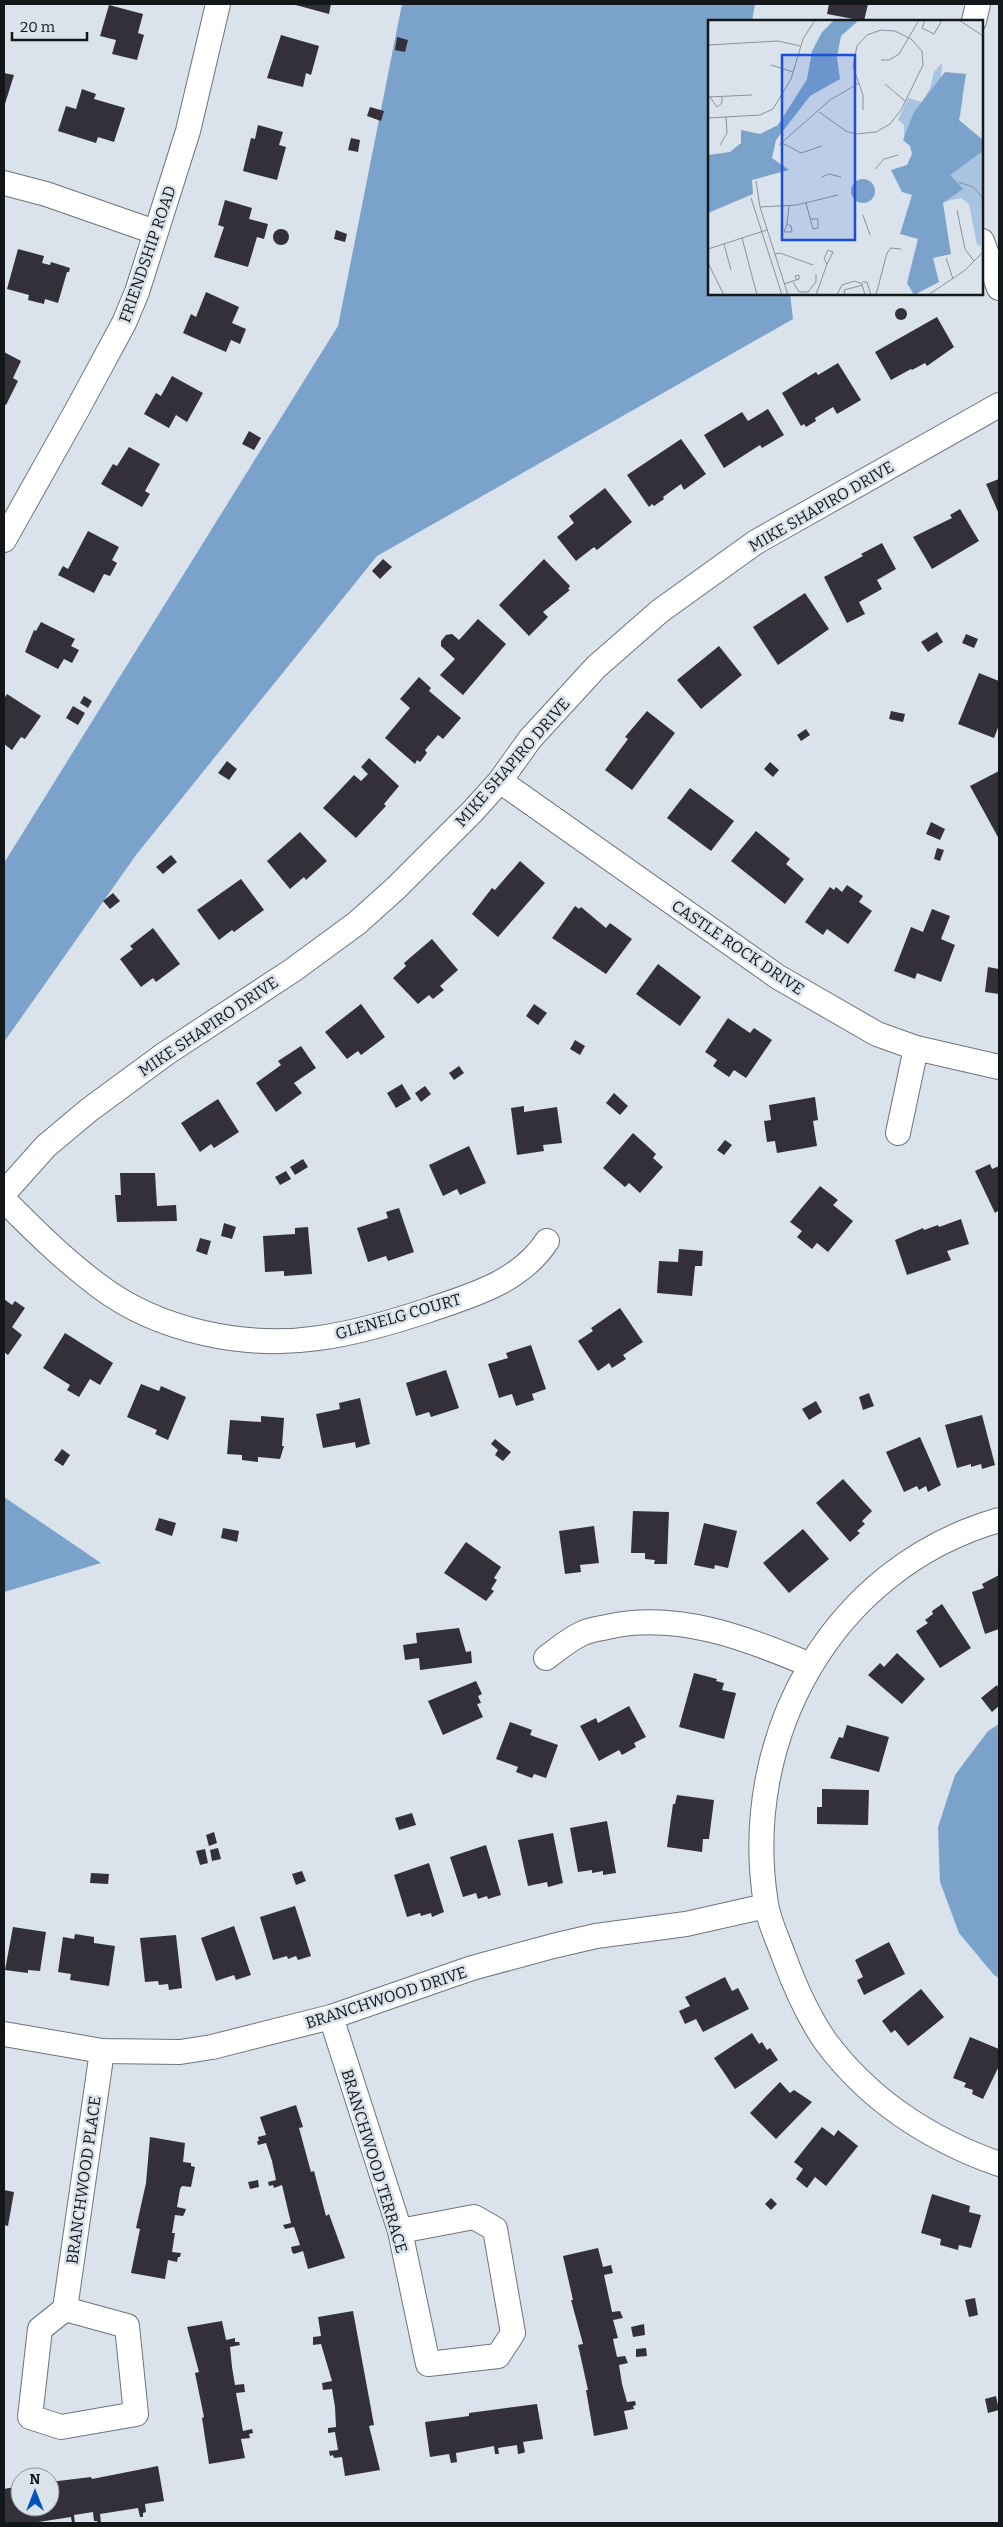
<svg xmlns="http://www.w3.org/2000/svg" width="1003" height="2527" viewBox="0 0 1003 2527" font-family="Bitter,serif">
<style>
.forest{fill:#7aa2ca}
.building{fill:#333039}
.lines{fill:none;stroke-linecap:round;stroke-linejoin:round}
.minor-casing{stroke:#6c747c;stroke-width:26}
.minor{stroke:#fff;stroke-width:24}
.labels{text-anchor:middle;stroke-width:5;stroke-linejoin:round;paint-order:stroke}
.street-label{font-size:16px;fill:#14171a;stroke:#dae3ec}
.inset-road{fill:none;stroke:#8b9198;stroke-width:1}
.view{fill:#1d4ed8;fill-opacity:0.15;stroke:#1d4ed8;stroke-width:2.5}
.inset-edge{fill:none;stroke:#14171a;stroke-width:2.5}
</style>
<rect width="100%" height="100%" fill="#dae3ec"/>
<g class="forest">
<path d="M402 4H755L752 21H709V294H790L793 319 377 556 136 855 4 1042V863L338 326Z"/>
<path d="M4 1497 101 1563 4 1592Z"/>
<path d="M999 1724V1978L994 1975 959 1933 940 1882 938 1827 955 1775 988 1731Z"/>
</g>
<g class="building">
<path d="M292 4H331L329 14Z"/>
<path d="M829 4H868L864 21 827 14Z"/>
<path d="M109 5 143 14 138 33 144 35 137 60 112 54 116 40 100 36Z"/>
<path d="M281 35 319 46 311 75 306 73 303 87 267 78Z"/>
<path d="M397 37 408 40 405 52 395 50Z"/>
<path d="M4 73 14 75 4 107Z"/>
<path d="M82 89 96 94 94 99 125 108 114 142 98 137 96 143 58 131 66 106 76 109Z"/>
<path d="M370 107 384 111 381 121 367 116Z"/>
<path d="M258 125 283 132 279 145 286 147 277 180 243 171 251 138 255 139Z"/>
<path d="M351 138 360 140 358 152 348 150Z"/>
<path d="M225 200 252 208 249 219 268 224 264 239 257 237 248 267 214 257 224 227 218 225Z"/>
<circle cx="281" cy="237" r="8"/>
<path d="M336 230 347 234 345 242 334 239Z"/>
<path d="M18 249 44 256 42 263 50 265 51 262 70 268 69 272H67L58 303 45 299 44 304 28 300 29 295 7 289Z"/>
<path d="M206 292 239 307 232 323 246 329 240 344 231 340 226 352 183 333 191 314 196 317Z"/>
<circle cx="901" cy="314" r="6"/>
<path d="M937 317 954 347 927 366 925 363 912 370 911 369 891 380 875 352Z"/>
<path d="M4 352 21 361 13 378 18 381 6 405 4 404Z"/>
<path d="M838 363 861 400 837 414 833 407 815 418 816 421 806 427 804 424 801 426 782 393 816 372 818 375Z"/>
<path d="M172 376 203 393 187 422 176 415 169 428 144 414 156 393 161 396Z"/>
<path d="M768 409 784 435 762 448 760 445 724 468 704 435 742 412 748 421Z"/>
<path d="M249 431 261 438 254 450 242 444Z"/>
<path d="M681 439 706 474 684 490 681 484 663 497 664 499 654 506 652 504 649 507 627 475Z"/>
<path d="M129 447 160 464 145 491 150 494 142 507 101 484 113 464 117 466Z"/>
<path d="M999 479V514L986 484Z"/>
<path d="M605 488 632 522 597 550 594 547 576 561 557 537 574 523 569 516Z"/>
<path d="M960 509 979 541 932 569 913 537 952 518 950 515Z"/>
<path d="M88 531 119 547 112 560 117 563 110 576 104 574 94 593 58 575 63 566 68 569Z"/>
<path d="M882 543 896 569 877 580 882 589 859 602 865 614 847 623 824 577 863 556 861 554Z"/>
<path d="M383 559 392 567 380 579 372 571Z"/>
<path d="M544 559 570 586 568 589 570 590 543 612 548 617 529 636 499 605Z"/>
<path d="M805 593 829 629 778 665 753 627Z"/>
<path d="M478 619 506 644 463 695 440 675 455 659 441 646V641L446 635 452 634 459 640Z"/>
<path d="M41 622 75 639 71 646 79 650 72 663 64 659 58 669 25 652 34 630 36 631Z"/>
<path d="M937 632 943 642 928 652 921 642Z"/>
<path d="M966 634 978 639 974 648 962 643Z"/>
<path d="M719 646 742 675 701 709 677 680Z"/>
<path d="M979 673 999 681V725L994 738 958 724Z"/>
<path d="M419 677 431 688 429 691 461 718 443 739 438 735 425 750 427 753 420 762 417 760 415 764 385 738 410 708 400 699Z"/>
<path d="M7 694 41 716 25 739 21 737 12 750 4 744V699Z"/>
<path d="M84 696 92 701 88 708 80 703Z"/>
<path d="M73 706 85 713 78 725 66 718Z"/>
<path d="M647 711 675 733 632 790 605 770 628 739 625 737Z"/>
<path d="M891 711 905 714 903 722 889 719Z"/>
<path d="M806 729 810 735 801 741 797 735Z"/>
<path d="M369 758 399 786 384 804 386 806 356 838 323 808 354 775 361 781 368 774 361 767Z"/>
<path d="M227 761 237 769 229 780 218 773Z"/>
<path d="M770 762 779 770 773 777 764 769Z"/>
<path d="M999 771V839L970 786Z"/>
<path d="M690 788 734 821 711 851 667 818Z"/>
<path d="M931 822 945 829 940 840 926 834Z"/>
<path d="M756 831 790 859 786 864 804 879 785 904 731 861Z"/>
<path d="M300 832 327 861 306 880 304 877 290 889 267 861Z"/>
<path d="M937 848 944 850 940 861 934 859Z"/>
<path d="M171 855 177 862 163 874 156 867Z"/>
<path d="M520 861 545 883 498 937 472 914 492 888 495 890Z"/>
<path d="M241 879 264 910 234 932 232 930 219 940 197 910Z"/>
<path d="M847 885 863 896 859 902 872 911 848 944 827 929 823 935 805 922 830 887 834 890 836 887 842 892Z"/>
<path d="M113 893 120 901 110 909 103 901Z"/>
<path d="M575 906 579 909 581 907 606 928 610 923 632 939 606 974 552 938Z"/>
<path d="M932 909 950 916 941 939 955 945 941 982 917 973 915 979 894 971 911 927 923 932Z"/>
<path d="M153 928 180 964 156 982 153 978 141 987 120 959 133 949 130 946Z"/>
<path d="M432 939 458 970 440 986 444 990 433 999 429 995 418 1004 393 978 406 966 404 963Z"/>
<path d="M658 964 701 997 680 1026 636 994Z"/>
<path d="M988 967 999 969V994L985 992Z"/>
<path d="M361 1004 385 1037 361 1055 358 1051 347 1059 325 1032Z"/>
<path d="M534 1004 547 1013 538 1025 526 1016Z"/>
<path d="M728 1018 750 1033 754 1028 772 1040 746 1078 734 1070 729 1077 713 1066 717 1060 705 1052Z"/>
<path d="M575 1040 585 1046 580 1055 570 1049Z"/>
<path d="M301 1046 316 1068 294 1083 302 1093 276 1112 256 1083 281 1065 278 1061Z"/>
<path d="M459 1066 464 1073 454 1080 449 1073Z"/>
<path d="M402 1084 411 1099 396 1108 387 1093Z"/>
<path d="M425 1086 431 1094 421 1102 415 1093Z"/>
<path d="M614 1093 628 1106 620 1115 606 1103Z"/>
<path d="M815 1097 818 1120 813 1121 817 1146 777 1153 775 1141 767 1142 764 1121 771 1120 769 1105Z"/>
<path d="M218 1099 239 1132 214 1148 211 1144 200 1152 181 1123Z"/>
<path d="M524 1106V1112L557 1107 562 1143 543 1145 544 1151 517 1155 511 1108Z"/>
<path d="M633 1133 656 1154 653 1158 663 1167 640 1193 629 1183 625 1187 603 1168Z"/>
<path d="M725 1140 732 1145 724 1155 717 1150Z"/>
<path d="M469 1146 486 1183 460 1195 457 1189 443 1196 429 1165Z"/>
<path d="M303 1159 308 1167 295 1175 290 1167Z"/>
<path d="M990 1164 992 1169 999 1166V1210L995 1213 975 1171Z"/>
<path d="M286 1171 291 1179 280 1185 275 1177Z"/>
<path d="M120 1173H155L157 1206 176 1205 177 1221 117 1222 115 1195H121Z"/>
<path d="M820 1186 838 1200 833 1205 853 1221 828 1252 817 1243 812 1249 797 1237 802 1231 790 1222Z"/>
<path d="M399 1208 414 1252 388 1261 386 1256 368 1262 357 1228 388 1218 386 1212Z"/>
<path d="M961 1219 969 1244 947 1251 951 1260 907 1275 895 1240 923 1228 924 1230 938 1225 939 1227Z"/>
<path d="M224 1223 236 1227 232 1239 221 1236Z"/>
<path d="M308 1227 312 1274 284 1276V1271L265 1272 263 1236 295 1234V1228Z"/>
<path d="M200 1238 211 1241 207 1255 196 1251Z"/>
<path d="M679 1249 703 1251 702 1266H695L692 1296 657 1293 659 1261 678 1262Z"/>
<path d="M4 1299 12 1305 15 1301 25 1308 12 1327 22 1335 8 1355 4 1352Z"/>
<path d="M620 1308 643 1342 623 1355 626 1359 612 1368 609 1363 598 1371 578 1341 593 1331 591 1328Z"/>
<path d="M65 1333 113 1363 100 1385 90 1379 79 1397 67 1390 70 1385 43 1368Z"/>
<path d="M531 1345 546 1389 532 1394 534 1400 516 1406 512 1394 499 1398 488 1364 508 1358 506 1353Z"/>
<path d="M446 1370 459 1408 431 1417 429 1412 416 1416 406 1383Z"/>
<path d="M141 1384 159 1391 161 1386 186 1397 168 1440 155 1434 157 1430 127 1417Z"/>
<path d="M869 1393 874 1406 863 1410 859 1397Z"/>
<path d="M360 1398 370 1444 356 1448 355 1442 323 1448 316 1414 340 1409 339 1403Z"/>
<path d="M816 1401 822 1412 809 1420 802 1409Z"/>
<path d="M982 1415 995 1465 982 1469 981 1464 971 1467V1464L957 1468 945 1425Z"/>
<path d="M261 1416 284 1418 282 1446H284L280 1459 258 1457V1462L242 1460V1455L227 1454 230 1420 261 1422Z"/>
<path d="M920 1437 941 1485 928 1492 926 1486 919 1490 917 1486 904 1492 886 1452Z"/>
<path d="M495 1439 511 1452 503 1461 495 1455 498 1450 491 1444Z"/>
<path d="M62 1449 70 1455 63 1466 54 1460Z"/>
<path d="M843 1479 872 1511 862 1521 865 1524 857 1531 860 1533 850 1542 816 1503Z"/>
<path d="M633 1511 669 1512 667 1564H654L655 1560 645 1559V1553H631Z"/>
<path d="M159 1518 176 1523 172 1536 155 1530Z"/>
<path d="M704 1523 737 1531 728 1568 715 1565 714 1569 694 1565Z"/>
<path d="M594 1526 599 1563 580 1565 581 1572 565 1574 559 1531Z"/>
<path d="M223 1528 239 1531 237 1542 221 1538Z"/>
<path d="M803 1529 829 1559 789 1593 763 1563Z"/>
<path d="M466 1542 501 1567 494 1578 497 1580 491 1589 494 1591 486 1601 444 1573Z"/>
<path d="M999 1575V1629L985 1634 972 1592 984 1588 982 1584Z"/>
<path d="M942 1604 971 1648 940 1668 916 1631 928 1623 925 1620 933 1614 932 1611Z"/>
<path d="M459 1628 466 1652 471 1651 472 1663 420 1670 419 1658 405 1660 403 1645 417 1643 416 1633Z"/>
<path d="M897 1653 925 1679 902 1704 868 1675 880 1663 884 1667Z"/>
<path d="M694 1673 717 1679 716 1681 724 1683 722 1690 736 1693 724 1739 679 1727Z"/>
<path d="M476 1681 482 1694 478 1696 481 1703 477 1704 483 1717 443 1735 428 1701Z"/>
<path d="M997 1685 999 1689V1706L992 1712 981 1698Z"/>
<path d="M629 1706 646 1737 634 1743 636 1747 622 1755 619 1750 599 1761 580 1726 596 1718 598 1723Z"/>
<path d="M510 1722 532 1730 530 1735 558 1745 546 1778 534 1774 532 1778 516 1772 518 1767 496 1759Z"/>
<path d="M847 1725 889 1737 879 1772 830 1758 839 1737 843 1738Z"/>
<path d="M822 1789 869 1790 868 1825 817 1824V1807H822Z"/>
<path d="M677 1795 714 1800 709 1839H703L702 1852 667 1847 673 1804H675Z"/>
<path d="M412 1813 416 1825 399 1830 395 1818Z"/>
<path d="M607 1821 616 1873 603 1875V1871L592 1873V1870L578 1872 570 1828Z"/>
<path d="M214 1832 217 1843 209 1846 206 1835Z"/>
<path d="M553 1833 563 1883 548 1887 547 1882 528 1886 518 1840Z"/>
<path d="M486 1845 501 1895 488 1899 487 1896 478 1899 476 1893 463 1897 450 1857Z"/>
<path d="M218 1848 221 1859 212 1861 210 1850Z"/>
<path d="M205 1849 208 1863 200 1865 196 1851Z"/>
<path d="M429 1863 444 1912 432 1917 431 1913 421 1916 420 1913 407 1917 394 1875Z"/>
<path d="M302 1871 306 1881 296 1885 292 1874Z"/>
<path d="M91 1873 109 1874 108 1884 90 1883Z"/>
<path d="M295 1906 311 1956 298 1960 296 1956 288 1959 287 1956 273 1960 260 1917Z"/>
<path d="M234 1926 251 1975 236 1980 234 1975 216 1981 201 1938Z"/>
<path d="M13 1927 46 1932 40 1971 28 1970V1973L5 1970Z"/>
<path d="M75 1934 94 1937V1943L115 1946 109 1986 70 1980 71 1974 58 1972 63 1937 74 1939Z"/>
<path d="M176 1935 182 1988 169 1990 168 1984 159 1985 158 1981 145 1982 140 1938Z"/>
<path d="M889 1942 905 1974 864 1995 857 1980 863 1977 855 1960Z"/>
<path d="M725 1977 732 1991 738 1988 749 2009 703 2032 696 2019 685 2024 679 2011 690 2006 685 1997Z"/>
<path d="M921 1989 944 2017 908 2046 895 2030 891 2033 882 2021Z"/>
<path d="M752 2033 759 2044 762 2042 767 2050 770 2048 778 2060 735 2089 714 2058Z"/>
<path d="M970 2037 999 2049V2066L983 2099 972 2094 973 2090 964 2087 966 2083 953 2078Z"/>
<path d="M780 2082 790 2093 794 2090 812 2102 776 2139 750 2113Z"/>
<path d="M296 2105 303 2127 299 2128 311 2172 314 2171 326 2216 329 2214 345 2258 308 2269 303 2251 294 2254 292 2252 291 2247 300 2245 294 2227 285 2229 283 2225 291 2223 282 2185 274 2188 273 2185 269 2186 268 2182 276 2180 272 2161 266 2143 258 2145 257 2141H259L258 2137 266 2135 260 2117Z"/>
<path d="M822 2127 834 2136 838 2130 858 2146 826 2186 815 2177 807 2188 796 2179 803 2169 794 2162Z"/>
<path d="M150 2137 185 2143 183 2162 191 2163V2166L195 2167 191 2187 182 2186 180 2189 177 2207 186 2209 185 2212 183 2216 175 2215 172 2233H175L172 2252 181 2253 180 2257H178L177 2262 168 2260 165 2279 131 2273 140 2229 136 2228 146 2183Z"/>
<path d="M258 2180 259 2187 250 2189 248 2182Z"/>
<path d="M4 2190 14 2192 8 2226 4 2225Z"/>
<path d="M932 2194 970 2206 969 2212 981 2215 971 2248 959 2245 958 2250 940 2245 941 2239 921 2233Z"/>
<path d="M771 2198 777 2204 771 2210 765 2204Z"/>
<path d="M598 2248 603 2267 611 2265 613 2273 604 2275 612 2312 620 2311 623 2318 613 2320 618 2338 613 2339 617 2357 625 2356 628 2363 619 2365 622 2384 627 2402 635 2401 636 2405 633 2406 634 2409 624 2411 628 2429 594 2436 586 2390H588L578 2345 583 2344 571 2300H573L563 2256Z"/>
<path d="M975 2298 978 2315 969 2317 965 2300Z"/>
<path d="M353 2311 374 2425 369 2426 380 2470 345 2476 342 2457 334 2458 333 2455 330 2456 329 2451 338 2450 335 2432 328 2433V2428L336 2427 335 2407 332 2389 323 2390 322 2383 332 2381 321 2344 313 2345V2337L321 2336 318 2317Z"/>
<path d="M222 2321 226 2340 235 2338V2342H239L240 2345 230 2347 232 2367 235 2385 244 2384 245 2392 236 2393 243 2431 252 2429 253 2433 249 2434 250 2438 241 2439 245 2458 209 2464 202 2418 204 2417 195 2373 199 2372 187 2327Z"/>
<path d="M644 2324 645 2335 633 2337 631 2327Z"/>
<path d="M646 2348 647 2356 636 2357V2349Z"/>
<path d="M996 2396 999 2410 988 2413 985 2399Z"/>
<path d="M537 2404 543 2439 523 2442 525 2452 523 2453 518 2454 517 2445 498 2448 499 2454H495L494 2446 456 2453 457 2462 451 2463 449 2454 430 2457 425 2422 469 2416V2413Z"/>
<path d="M158 2466 164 2501 145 2504 146 2512 143 2513V2517H140L138 2508 100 2514 101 2523H98L97 2521H94L93 2512 74 2515 75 2523H72L71 2517 32 2523H5L4 2489 20 2486V2507H50V2482L91 2477 92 2479Z"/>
</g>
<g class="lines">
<g class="minor-casing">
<g id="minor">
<path d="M974 21 978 4"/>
<path d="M4 183 46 194 155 232"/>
<path d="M982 241 999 288"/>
<path d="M4 540 77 410 124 323 137 292 188 131 218 4"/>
<path d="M500 781 778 977 877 1034 916 1048 999 1067"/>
<path d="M898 1133 916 1048"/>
<path d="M4 1193 46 1146 89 1110 165 1054 293 970 357 923 396 888 472 812 500 781 530 739 596 667 660 611 756 542 999 405"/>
<path d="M4 1200C34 1230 64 1260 99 1286 158 1331 246 1349 319 1338 356 1333 393 1322 429 1310 473 1295 520 1282 547 1241"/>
<path d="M999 1520C832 1568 739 1737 766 1904 769 1922 778 1940 784 1957 795 1987 807 2015 826 2042 870 2101 931 2140 999 2164"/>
<path d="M546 1658C557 1650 568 1640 581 1634 588 1630 598 1629 607 1627 676 1611 747 1638 810 1665"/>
<path d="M331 2017 400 2231 428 2364 498 2356 513 2333 495 2229 474 2217 400 2231"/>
<path d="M4 2034 102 2051 180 2052 212 2047 331 2017 472 1968 553 1946 596 1936 686 1924 766 1906"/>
<path d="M65 2309 127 2326 136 2414 61 2427 30 2417 40 2329Z"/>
<path d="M65 2309 102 2051"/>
</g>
</g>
<use href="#minor" class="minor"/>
</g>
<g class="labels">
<g class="street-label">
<text transform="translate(147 254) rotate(-71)" y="6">FRIENDSHIP ROAD</text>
<text transform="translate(821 506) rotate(-30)" y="6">MIKE SHAPIRO DRIVE</text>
<text transform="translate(512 762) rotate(-49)" y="6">MIKE SHAPIRO DRIVE</text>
<text transform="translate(738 947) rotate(34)" y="6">CASTLE ROCK DRIVE</text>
<text transform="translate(208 1026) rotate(-34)" y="6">MIKE SHAPIRO DRIVE</text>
<text transform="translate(398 1316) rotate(-16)" y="6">GLENELG COURT</text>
<text transform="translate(386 1997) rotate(-18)" y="6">BRANCHWOOD DRIVE</text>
<text transform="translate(375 2161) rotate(73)" y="6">BRANCHWOOD TERRACE</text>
<text transform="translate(83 2180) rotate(-82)" y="6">BRANCHWOOD PLACE</text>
</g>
</g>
<g transform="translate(708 20)">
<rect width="275" height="275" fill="#dae3ec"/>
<path d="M234 43 233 61 255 77 252 97 249 99 275 123 273 226 269 225 261 184 253 178 235 182 220 108 196 116V105L190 100 200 78 214 82 222 68 226 52Z" fill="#a9c4e1"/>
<path d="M126 0H151L133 16 129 37 132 59 102 76 68 120 64 138 81 150 44 160 45 174 0 193V135L22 132 33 123V110L52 114 70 105 99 59 104 31 114 12ZM237 52 258 54 251 100 275 120V131L242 155 255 169 235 183 243 234 225 238 231 262 206 275 199 263 210 219 192 214 204 175 194 172 183 150 199 145 204 134 202 126 195 120 206 92ZM143 171a12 12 0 1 1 24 0a12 12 0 1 1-24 0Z" fill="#7aa2ca"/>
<path class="inset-road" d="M217 0 214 8 226 14 234 0M251 0 275 16M0 25 70 21 92 26M173 40H181L191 34 211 0M63 45 85 52M177 64 197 81M0 77 44 75M2 77 9 87 14 83V77M111 92 138 111 148 114 168 112 182 104 193 90 215 45 214 31 203 19 187 11 173 10 159 15 149 26 145 47 155 75V90M0 98 52 95 65 89 83 59 95 19 107 0M74 123 93 133 114 126M12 125 19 113 18 97M71 125 122 80 151 63M167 149 176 139 190 135M114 157 121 154 133 157M48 161 52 187 80 275M250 162 265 167 275 178M43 178 74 275M98 183 105 209 110 208V199H103M52 187 89 185 130 175M249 190 257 229 266 241M155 195 162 215M79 204 83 206 84 212H76ZM79 204 81 186M34 218 49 275M16 224 23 250M0 229 59 210M120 230 125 232 119 244 116 239ZM67 234 72 233 105 245M238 238 245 259M0 243 16 275M85 262 91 272H100L108 262V254M154 262H159L163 275M76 264 91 259V255L87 256 88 259M108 275 119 244M129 275 134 265 147 261 154 264 157 275M137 275 136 270 155 265M168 275 179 233 183 228 193 229M220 275 256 251 275 232"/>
<path class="view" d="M74 35H147V220H74Z"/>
<rect width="275" height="275" class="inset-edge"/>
</g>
<rect width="1003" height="2527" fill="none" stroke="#14171a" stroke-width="10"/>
<g transform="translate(35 2492)"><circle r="24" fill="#dae3ec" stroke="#8b9198"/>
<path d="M0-4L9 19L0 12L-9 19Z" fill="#0551bb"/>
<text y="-8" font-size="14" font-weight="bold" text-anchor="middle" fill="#14171a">N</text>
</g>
<path d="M12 32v8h75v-8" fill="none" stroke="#14171a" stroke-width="2.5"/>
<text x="20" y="32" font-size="15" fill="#14171a" stroke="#dae3ec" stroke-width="4" paint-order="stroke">20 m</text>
</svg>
